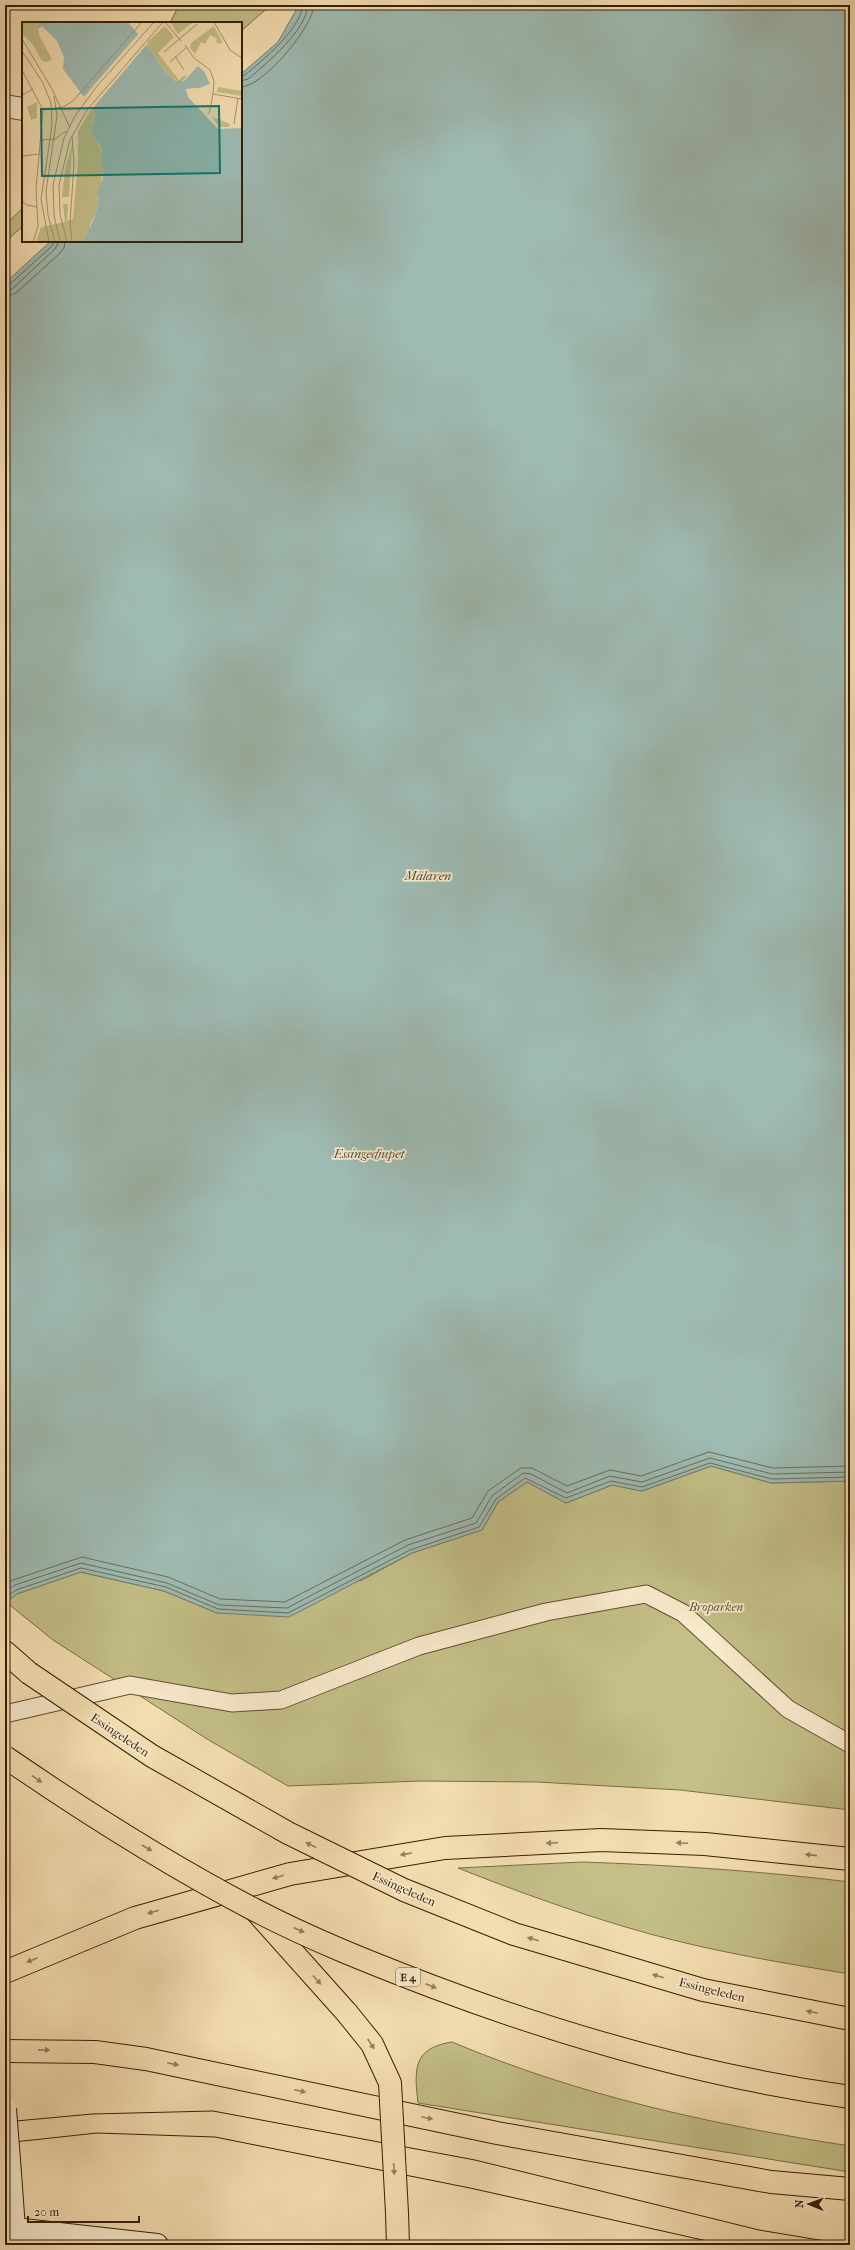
<svg xmlns="http://www.w3.org/2000/svg" width="855" height="2250" viewBox="0 0 855 2250" font-family="'IM FELL French Canon',serif">
<style>
.green{fill:#c3bf87;stroke:#7c6e48}
.water{fill:#9ebbb3;stroke:#747c6f}
.lines{fill:none;stroke-linecap:round;stroke-linejoin:round}
.shore{stroke:#6a6c5e;stroke-width:1}
.lane-casing{stroke:#654e33;stroke-width:19}
.street-casing{stroke:#654e33;stroke-width:24}
.secondary-casing{stroke:#351e09;stroke-width:24}
.highway-casing{stroke:#351e09;stroke-width:24}
.lane{stroke:#f8eacc;stroke-width:17}
.street{stroke:#f8eacc;stroke-width:22}
.secondary{stroke:#f8eacc;stroke-width:22}
.highway{stroke:#f4deb1;stroke-width:22}
.tram{stroke:#351e09;stroke-width:1}
.secondary-bridge-casing{stroke:#351e09;stroke-width:24;stroke-linecap:butt}
.highway-bridge-casing{stroke:#351e09;stroke-width:24;stroke-linecap:butt}
.secondary-bridge{stroke:#f8eacc;stroke-width:22}
.highway-bridge{stroke:#f4deb1;stroke-width:22}
.oneway{fill:#947e5d}
.labels{text-anchor:middle;stroke-width:3.5;stroke-linejoin:round;paint-order:stroke}
.shield{fill:#f8eacc;stroke:#705b44;stroke-width:1}
.shield-label{font-size:11px;font-weight:bold;fill:#351e09}
.park-label{font-size:12px;font-style:italic;fill:#604e2f;stroke:#f8eacc}
.street-label{font-size:12px;fill:#351e09;stroke:#f8eacc}
.water-label{font-size:13px;font-style:italic;fill:#544d3c;stroke:#f8eacc}
.inset-road{fill:none;stroke:#a8916e;stroke-width:1}
.view{fill:#0f766e;fill-opacity:0.15;stroke:#0f766e;stroke-width:2}
.inset-edge{fill:none;stroke:#351e09;stroke-width:2}
</style>
<rect width="100%" height="100%" fill="#f4deb1"/>
<filter id="stains"><feTurbulence type="fractalNoise" baseFrequency=".005" numOctaves="4"/><feColorMatrix values="0 0 0 0 .2 0 0 0 0 .09 0 0 0 0 .02 0 0 0 .5 -.17"/></filter>
<radialGradient id="worn" r=".72"><stop offset=".6" stop-color="#630" stop-opacity="0"/><stop offset="1" stop-color="#630" stop-opacity=".3"/></radialGradient>
<g class="green">
<path d="M179 5H271L241 31V23H170Z"/>
<path d="M23 208V226L5 242V225Z"/>
<path d="M711 1466 771 1483 850 1481V1810L680 1790 537 1782 420 1781 288 1786 207 1739 53 1640 6 1602 17 1594 80 1572 164 1591 217 1613 362 1580 412 1553 482 1530 498 1502 527 1482 566 1503 612 1485 642 1491Z"/>
<path d="M582 1862C672 1865 760 1871 850 1882V1974C783 1963 716 1952 650 1934 585 1916 521 1893 458 1868Z"/>
<path d="M452 2042C580 2096 714 2125 850 2146V2172L418 2103C414 2069 413 2048 452 2042Z"/>
</g>
<path class="water" d="M299 5H850V1481L771 1483 711 1466 642 1491 612 1485 566 1503 527 1482 498 1502 482 1530 412 1553 289 1617 217 1613 164 1591 81 1572 17 1594 5 1603V283L51 241H241V74L278 42Z"/>
<g class="lines">
<g class="shore">
<path d="M241 76 245 75C263 60 300 30 303 5"/>
<path d="M241 81 248 79C267 63 306 31 308 5"/>
<path d="M241 87C263 87 313 27 314 5"/>
<path d="M5 286 9 285 52 246 54 241"/>
<path d="M5 291 12 289 55 249 59 241"/>
<path d="M5 297 16 293 59 254 64 248 65 241"/>
<path d="M5 1584 13 1580 82 1557 168 1577 220 1599 285 1602 405 1540 472 1518 488 1491 521 1468H532L567 1486 610 1470 641 1476 709 1452 773 1468 850 1466"/>
<path d="M5 1592 15 1585 81 1563 167 1583 219 1605 287 1608 408 1545 476 1523 492 1496 523 1473 531 1474 567 1493 610 1476 642 1482 710 1458 772 1474 850 1472"/>
<path d="M5 1598 16 1590 81 1568 166 1587 218 1609 288 1613 410 1550 479 1527 496 1499 525 1478 566 1498 611 1481 642 1487 710 1463 772 1479 850 1477"/>
</g>
<g class="lane-casing">
<path id="lane" d="M5 1714 130 1685 232 1703 281 1700 419 1646 546 1612 646 1594 683 1613 788 1709 850 1744"/>
</g>
<g class="street-casing">
<path id="street" d="M5 106 23 109"/>
</g>
<g class="secondary-casing">
<g id="secondary">
<path d="M10 2173 14 2229"/>
<path d="M5 2231 14 2229 157 2245"/>
</g>
</g>
<g class="highway-casing">
<g id="highway">
<path d="M5 1652 29 1673"/>
<path d="M255 1910 347 2013"/>
<path d="M5 1972 135 1918 290 1874 445 1848 601 1840 705 1844 850 1859"/>
<path d="M5 2051 95 2052 146 2059 497 2133 771 2182 850 2189"/>
<path d="M397 2213 398 2245"/>
</g>
</g>
<use href="#lane" class="lane"/>
<use href="#street" class="street"/>
<use href="#secondary" class="secondary"/>
<use href="#highway" class="highway"/>
<g class="tram">
<path d="M5 2122 92 2114 213 2111 475 2160 759 2230 849 2245"/>
<path d="M5 2143 97 2133 215 2137 470 2188 725 2245"/>
</g>
<g class="secondary-bridge-casing">
<path id="secondary-bridge" d="M5 2109 10 2173"/>
</g>
<g class="highway-bridge-casing">
<g id="highway-bridge">
<path d="M29 1673 152 1756 288 1833 404 1890 514 1934 703 1990 850 2019"/>
<path d="M5 1757C85 1812 167 1864 253 1909 310 1939 371 1963 431 1986 566 2037 707 2077 850 2097"/>
<path d="M347 2013 372 2044 390 2083 397 2213"/>
</g>
</g>
<use href="#secondary-bridge" class="secondary-bridge"/>
<use href="#highway-bridge" class="highway-bridge"/>
</g>
<defs><path id="oneway-solid" d="M-6-.8H1V-3.2L6.5 0L1 3.2V.8H-6Z"/></defs>
<g class="oneway">
<use href="#oneway-solid" transform="translate(37 1779) rotate(34)"/>
<use href="#oneway-solid" transform="translate(552 1843) rotate(177)"/>
<use href="#oneway-solid" transform="translate(682 1843) rotate(-178)"/>
<use href="#oneway-solid" transform="translate(311 1845) rotate(-154)"/>
<use href="#oneway-solid" transform="translate(147 1848) rotate(30)"/>
<use href="#oneway-solid" transform="translate(406 1854) rotate(171)"/>
<use href="#oneway-solid" transform="translate(811 1855) rotate(-174)"/>
<use href="#oneway-solid" transform="translate(278 1877) rotate(164)"/>
<use href="#oneway-solid" transform="translate(153 1912) rotate(164)"/>
<use href="#oneway-solid" transform="translate(299 1930) rotate(24)"/>
<use href="#oneway-solid" transform="translate(533 1939) rotate(-164)"/>
<use href="#oneway-solid" transform="translate(32 1960) rotate(157)"/>
<use href="#oneway-solid" transform="translate(658 1976) rotate(-164)"/>
<use href="#oneway-solid" transform="translate(317 1980) rotate(48)"/>
<use href="#oneway-solid" transform="translate(431 1986) rotate(21)"/>
<use href="#oneway-solid" transform="translate(812 2012) rotate(-168)"/>
<use href="#oneway-solid" transform="translate(371 2044) rotate(57)"/>
<use href="#oneway-solid" transform="translate(44 2050) rotate(1)"/>
<use href="#oneway-solid" transform="translate(173 2064) rotate(12)"/>
<use href="#oneway-solid" transform="translate(300 2091) rotate(12)"/>
<use href="#oneway-solid" transform="translate(427 2118) rotate(12)"/>
<use href="#oneway-solid" transform="translate(394 2169) rotate(87)"/>
</g>
<g class="labels">
<rect class="shield" x="396" y="1968" width="24" height="18" rx="3"/>
<g class="shield-label">
<text x="408" y="1981">E 4</text>
</g>
<g class="park-label">
<text x="716" y="1611">Broparken</text>
</g>
<g class="street-label">
<text transform="translate(120 1735) rotate(34)" y="4">Essingeleden</text>
<text transform="translate(404 1889) rotate(24)" y="4">Essingeleden</text>
<text transform="translate(712 1990) rotate(14)" y="4">Essingeleden</text>
</g>
<g class="water-label">
<text x="428" y="880">Mälaren</text>
<text x="369" y="1158">Essingedjupet</text>
</g>
</g>
<g transform="translate(22 22)">
<rect width="220" height="220" fill="#f4deb1"/>
<path d="M0 0H14L18 15 30 37 26 40 20 39 11 23 0 11ZM148 0H171L156 12ZM143 4 152 15 136 31 157 58 163 53 164 55 158 61 143 50 124 21ZM192 4 200 20 198 22 194 20 195 17 188 13 183 22 179 20 173 32 168 26 169 21ZM196 65 220 69V74L195 70ZM15 80V96L9 98 5 85ZM70 86 73 92 70 103 77 124 80 127 82 142 74 191 68 202V211L62 220H14L19 205 43 200 41 182H46L45 199 51 197 56 140V109ZM190 95 208 102 207 105H197ZM50 123 47 175H40L43 148Z" fill="#c3bf87"/>
<path d="M14 0H106L128 27 143 50 154 59H162L176 44 181 47 188 62 178 66 164 67 166 75 196 107 220 106V220H62L74 191 77 174 75 171 81 156 80 127 69 109 73 92 71 87 41 47 42 35 35 19 20 4 16 7Z" fill="#9ebbb3"/>
<path d="M118 10 126 21 69 88 60 77ZM176 42 185 50 189 63 178 68 166 69V73L164 67 178 66 188 62 185 52 176 44 163 54Z" fill="#f4deb1"/>
<path class="inset-road" d="M143 0 159 19M192 0 208 28 220 36M0 17 30 67M163 23 172 36 188 48 192 59 191 72 220 77M0 29 21 61 29 81 30 104 19 177 27 220M142 30 175 2M153 34 162 48M148 40 165 25M0 48 21 88 14 167 16 204 11 220M30 67 48 106M0 73 11 67M32 74 35 94 24 169 26 193 33 220M21 88 41 85 51 79 120 0M187 92 191 72M212 102 216 76M50 114 52 142 48 201 50 220M18 118 33 117 44 109M0 134 17 132M0 179 5 183 15 185M38 220 32 193 31 163 42 116 53 94 75 64 132 0M45 220 38 192 37 163 48 118 65 88 141 0"/>
<path class="view" d="M197 84 198 151 20 154 19 87Z"/>
<rect width="220" height="220" class="inset-edge"/>
</g>
<rect width="855" height="2250" fill="none" stroke="#f4deb1" stroke-width="20"/>
<rect x="6" y="6" width="843" height="2238" fill="none" stroke="#351e09" stroke-width="2"/>
<rect x="10" y="10" width="835" height="2230" fill="none" stroke="#351e09"/>
<g transform="translate(809 2204) rotate(271)" stroke="#f8eacc" stroke-width="3" paint-order="stroke">
<path d="M0-3L7 15L0 10L-7 15Z" fill="#351e09"/>
<text y="-6" font-size="11" font-weight="bold" text-anchor="middle" fill="#351e09">N</text>
</g>
<path d="M28 2216v6h111v-6" fill="none" stroke="#351e09" stroke-width="2"/>
<text x="34" y="2216" font-size="12" fill="#351e09" stroke="#f8eacc" stroke-width="3" paint-order="stroke">20 m</text>
<rect width="100%" height="100%" filter="url(#stains)"/>
<rect width="100%" height="100%" fill="url(#worn)"/>
</svg>
